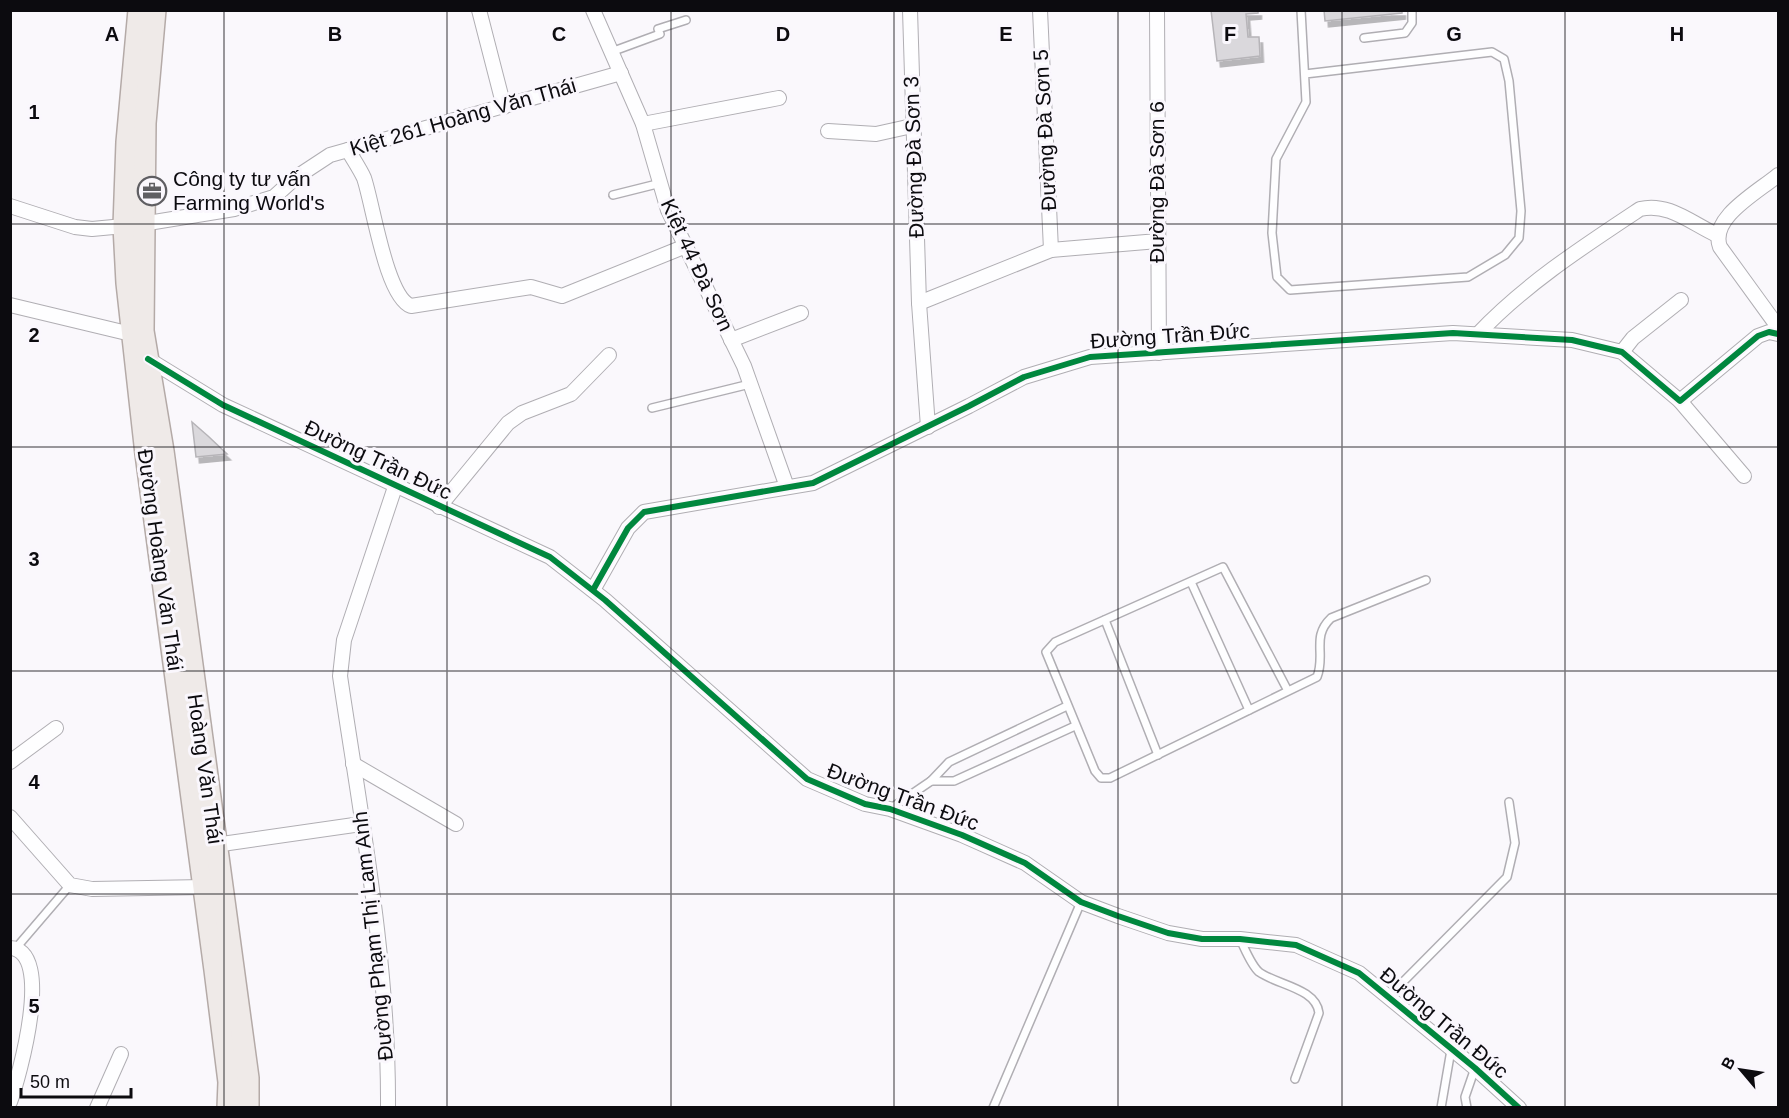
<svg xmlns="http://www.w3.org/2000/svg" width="1789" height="1118" viewBox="0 0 1789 1118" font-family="Helvetica,sans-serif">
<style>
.building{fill:#dad8dc;stroke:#b6b4b8;stroke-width:1.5;filter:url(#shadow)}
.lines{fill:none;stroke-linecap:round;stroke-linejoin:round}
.service-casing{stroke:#b0aeb3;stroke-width:10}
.minor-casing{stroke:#b0aeb3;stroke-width:16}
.primary-casing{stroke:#b4aaa7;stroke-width:24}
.service{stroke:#fefeff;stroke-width:7}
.minor{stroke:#fefeff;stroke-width:14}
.primary{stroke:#efeae8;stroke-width:21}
.cycleway-casing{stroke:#faf7fd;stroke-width:10}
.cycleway{stroke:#00873e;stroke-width:6}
.grid{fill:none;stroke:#0c0b0f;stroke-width:1.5;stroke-opacity:0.55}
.labels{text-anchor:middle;stroke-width:6;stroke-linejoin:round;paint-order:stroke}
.street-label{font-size:21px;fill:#0c0b0f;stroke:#faf7fd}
.poi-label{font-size:21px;fill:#0c0b0f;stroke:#faf7fd;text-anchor:start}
.grid-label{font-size:20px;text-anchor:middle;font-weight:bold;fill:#0c0b0f;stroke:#faf7fd;stroke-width:6;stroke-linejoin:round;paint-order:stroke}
</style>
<defs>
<filter id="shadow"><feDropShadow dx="3.5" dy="6" stdDeviation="0" flood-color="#0004"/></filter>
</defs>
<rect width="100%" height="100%" fill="#faf8fc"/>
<g class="building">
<path d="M1211 10H1258V13L1246 14 1248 37H1259L1260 56 1217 61Z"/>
<path d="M1324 10H1402V13L1325 21Z"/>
<path d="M192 422 208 436 227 454 196 457Z"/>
</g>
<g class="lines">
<g class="service-casing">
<g id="service">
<path d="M1301 10 1306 102 1276 159 1272 233 1277 277 1290 290 1468 277 1505 255 1519 238 1521 211 1509 81 1504 59 1492 52 1305 74"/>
<path d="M1364 38 1405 33 1412 23V10"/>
<path d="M611 52 660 34 658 29 686 20"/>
<path d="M613 195 661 183"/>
<path d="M652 408 750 384"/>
<path d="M1191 582 1249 710"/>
<path d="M1105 620 1158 755"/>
<path d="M1288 691 1223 567 1055 642 1046 652 1095 771 1101 778H1110L1317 677C1326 654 1311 637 1331 618L1426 580"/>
<path d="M1067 706 949 762 931 781H954L1075 726"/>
<path d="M890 809 931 781"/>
<path d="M1240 939C1245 949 1251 965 1259 972 1277 985 1316 988 1319 1013L1295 1079"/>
<path d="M16 948 70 885"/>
<path d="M1388 997 1507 877 1515 843 1509 802"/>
<path d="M993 1108 1081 902"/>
<path d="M1441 1108 1451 1050"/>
<path d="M1467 1108 1465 1097 1475 1068"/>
</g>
</g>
<g class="minor-casing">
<g id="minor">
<path d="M479 10 504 107"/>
<path d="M593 10 643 124 668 210 744 366 787 487"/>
<path d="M910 10 919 303 928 427"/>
<path d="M1040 10 1051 250"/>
<path d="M1157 10 1159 353"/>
<path d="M643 124 779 98"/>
<path d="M828 131 876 134 912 126"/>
<path d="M348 150C353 159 360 169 364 178 373 204 386 297 411 306L531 287 562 296 686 246"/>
<path d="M1778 175C1758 192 1709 218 1720 247L1778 327"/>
<path d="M10 206 75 227 92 229 124 226"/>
<path d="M142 224 234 209 274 197 295 178 330 155 621 73"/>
<path d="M919 303 1051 250 1158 241"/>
<path d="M10 305 131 334"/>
<path d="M1478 334C1524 285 1584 246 1640 209 1668 202 1691 223 1717 235"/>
<path d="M731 340 801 313"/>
<path d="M1622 352 1633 338 1681 300"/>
<path d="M148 359 223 405 550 557 605 600 807 779 865 804 890 809 962 835 1025 863 1081 902 1118 916 1168 933 1202 939H1240L1296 945 1359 973 1475 1068 1519 1108"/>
<path d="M1680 401 1744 476"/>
<path d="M439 507 508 423 522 413 571 394 609 355"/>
<path d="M593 590 628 528 644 512 813 483 969 406 1024 377 1090 357 1453 333 1572 340 1622 352 1680 401 1758 336 1769 332 1778 334"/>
<path d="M10 762 56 728"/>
<path d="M353 764 456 824"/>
<path d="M10 817 70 885 92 889 204 887"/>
<path d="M215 845 361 824"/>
<path d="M10 948C55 950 19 1077 10 1102"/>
<path d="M97 1108 121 1054"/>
<path d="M388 1108C389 963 361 818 340 676L344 640 395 487"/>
</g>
</g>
<g class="primary-casing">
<g id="primary">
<path d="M139 10 127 142 124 226 127 283 146 454 215 970 229 1082 228 1108"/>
<path d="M155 10 145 123 143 331 163 451 248 1078V1108"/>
</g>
</g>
<use href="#service" class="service"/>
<use href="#minor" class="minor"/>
<use href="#primary" class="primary"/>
<g class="cycleway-casing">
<g id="cycleway">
<path d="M148 359 223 405 550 557 605 600 807 779 865 804 890 809 962 835 1025 863 1081 902 1118 916 1168 933 1202 939H1240L1296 945 1359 973 1475 1068 1519 1108"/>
<path d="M593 590 628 528 644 512 813 483 969 406 1024 377 1090 357 1453 333 1572 340 1622 352 1680 401 1758 336 1769 332 1778 334"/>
</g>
</g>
<use href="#cycleway" class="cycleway"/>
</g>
<path class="grid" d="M224 10V1108M447 10V1108M671 10V1108M894 10V1108M1118 10V1108M1342 10V1108M1565 10V1108M10 224H1778M10 447H1778M10 671H1778M10 894H1778"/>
<defs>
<g id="office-ring" transform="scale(1.5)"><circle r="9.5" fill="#faf7fd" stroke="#5f5e62" stroke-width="1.5"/><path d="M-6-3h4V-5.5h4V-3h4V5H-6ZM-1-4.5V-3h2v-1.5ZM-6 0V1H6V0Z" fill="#5f5e62"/></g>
</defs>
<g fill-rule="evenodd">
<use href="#office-ring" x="152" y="191"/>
</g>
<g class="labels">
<g class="street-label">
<text transform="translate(463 117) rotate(-16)" y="7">Kiệt 261 Hoàng Văn Thái</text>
<text transform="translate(1045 130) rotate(-93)" y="7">Đường Đà Sơn 5</text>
<text transform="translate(914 157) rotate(-92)" y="7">Đường Đà Sơn 3</text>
<text transform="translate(1157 182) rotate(-90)" y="7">Đường Đà Sơn 6</text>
<text transform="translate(697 265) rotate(65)" y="7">Kiệt 44 Đà Sơn</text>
<text transform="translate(1170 336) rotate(-4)" y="7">Đường Trần Đức</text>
<text transform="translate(378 460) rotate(25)" y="7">Đường Trần Đức</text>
<text transform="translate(160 560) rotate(82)" y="7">Đường Hoàng Văn Thái</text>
<text transform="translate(205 769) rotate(82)" y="7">Hoàng Văn Thái</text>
<text transform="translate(903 797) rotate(20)" y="7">Đường Trần Đức</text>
<text transform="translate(373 936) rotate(-96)" y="7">Đường Phạm Thị Lam Anh</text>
<text transform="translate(1444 1023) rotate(40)" y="7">Đường Trần Đức</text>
</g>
<g class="poi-label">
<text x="173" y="186">Công ty tư vấn<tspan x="173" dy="24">Farming World's</tspan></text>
</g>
</g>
<g class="grid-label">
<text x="112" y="41">A</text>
<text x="335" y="41">B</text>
<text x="559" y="41">C</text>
<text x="783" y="41">D</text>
<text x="1006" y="41">E</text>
<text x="1230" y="41">F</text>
<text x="1454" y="41">G</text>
<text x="1677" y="41">H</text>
<text x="34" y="119">1</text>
<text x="34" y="342">2</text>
<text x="34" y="566">3</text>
<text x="34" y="789">4</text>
<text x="34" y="1013">5</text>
</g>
<rect width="1789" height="1118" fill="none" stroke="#0c0b0f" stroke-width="24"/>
<g transform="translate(1741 1070) rotate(299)" stroke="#faf7fd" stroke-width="4.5" paint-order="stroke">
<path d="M0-4.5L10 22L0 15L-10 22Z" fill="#0c0b0f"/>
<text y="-9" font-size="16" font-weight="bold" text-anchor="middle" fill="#0c0b0f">B</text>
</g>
<path d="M21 1088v9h110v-9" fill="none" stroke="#0c0b0f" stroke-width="3"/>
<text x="30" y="1088" font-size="18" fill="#0c0b0f" stroke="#faf7fd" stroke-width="4.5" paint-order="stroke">50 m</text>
</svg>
